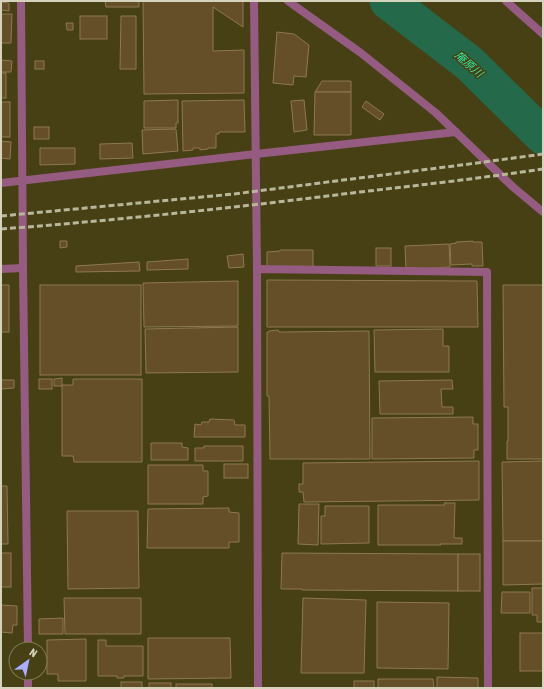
<svg xmlns="http://www.w3.org/2000/svg" width="544" height="689" viewBox="0 0 544 689" font-family="'Asap Condensed','Noto Sans JP',sans-serif">
<style>
.lines{fill:none;stroke-linecap:round;stroke-linejoin:round}
.river{stroke:#24694a;stroke-width:37}
.building{fill:#644f28;stroke:#8f7850}
.street{stroke:#955b81;stroke-width:8}
.rail{stroke:#b9b69b;stroke-width:3;stroke-dasharray:6 3;stroke-linecap:butt}
.labels{text-anchor:middle;stroke-width:3;stroke-linejoin:round;paint-order:stroke}
.water-label{font-size:11px;font-style:italic;fill:#33e7a1;stroke:#464014}
</style>
<rect width="100%" height="100%" fill="#464014"/>
<g class="lines">
<path class="river" d="M388 1 469 63 543 136"/>
</g>
<g class="building">
<path d="M105 1H139V7H106Z"/>
<path d="M143 1H243V27L213 7V51L244 50V93L144 94Z"/>
<path d="M1 2 9 3V11L1 10Z"/>
<path d="M1 14H12L11 43H1Z"/>
<rect x="80" y="16" width="27" height="23"/>
<path d="M121 16H136V69H120Z"/>
<path d="M66 23H73V30H67Z"/>
<path d="M277 32 294 34 309 45 306 77 294 76 293 85 273 83Z"/>
<path d="M1 60 12 61 11 72H1Z"/>
<rect x="35" y="61" width="9" height="8"/>
<rect x="1" y="73" width="5" height="25"/>
<path d="M322 81H351V92H315Z"/>
<path d="M315 92H351V135H314Z"/>
<path d="M178 100V123H176V128H144V101Z"/>
<path d="M244 100 245 132H219V134H216V148H208V149L200 150V148H193V150L183 151 182 101Z"/>
<path d="M304 100 307 130 294 132 291 101Z"/>
<path d="M366 101 384 114 380 120 362 107Z"/>
<rect x="1" y="102" width="9" height="35"/>
<rect x="34" y="127" width="15" height="12"/>
<path d="M176 129 178 151 143 154 142 130Z"/>
<path d="M1 141 11 142 10 159 1 158Z"/>
<path d="M132 143 133 158 100 159V144Z"/>
<path d="M40 148H75V164L40 165Z"/>
<path d="M60 241H67V247L60 248Z"/>
<path d="M473 241V242H482L483 266H472V264L451 265 450 244 456 243V242Z"/>
<path d="M449 244 450 267 406 270 405 246Z"/>
<rect x="376" y="248" width="15" height="18"/>
<path d="M280 250H313V267L267 268V252L280 251Z"/>
<path d="M243 254 244 267 229 268 227 256Z"/>
<path d="M188 259V269L147 270V262Z"/>
<path d="M139 262 140 271 76 272V266Z"/>
<path d="M267 280 477 281 478 327H267Z"/>
<path d="M238 281V326L144 327 143 283Z"/>
<rect x="1" y="285" width="8" height="47"/>
<rect x="40" y="285" width="101" height="90"/>
<path d="M503 285H543V459H507V441H508V407H504Z"/>
<path d="M238 327V372L146 373 145 329Z"/>
<path d="M443 329V346H449V372H375L374 330Z"/>
<path d="M278 330 279 332 369 331 370 459H270L269 396H267V332H269V331Z"/>
<path d="M62 378V386H54V379Z"/>
<rect x="39" y="379" width="13" height="10"/>
<path d="M73 379H142V462H74L73 456H62V385H73Z"/>
<path d="M1 380H14V388L1 389Z"/>
<path d="M452 380 453 389H441L442 407H453V414H380L379 381Z"/>
<path d="M473 417V424H478V450H474V458L372 459V418Z"/>
<path d="M210 419 234 420 235 425H245V437H194L195 424 201 425 202 422H209Z"/>
<path d="M151 443H182V447L188 448V460H151Z"/>
<path d="M204 446H243V461H195V448H204Z"/>
<path d="M479 461V500L304 502 303 492H299V484H303V463Z"/>
<path d="M543 461V541H503L502 462Z"/>
<rect x="224" y="464" width="24" height="14"/>
<path d="M148 465H203V471H208V496L203 497V504H148Z"/>
<path d="M1 486H7L8 544H1Z"/>
<path d="M444 503H455L454 538H462V544H440L441 545H378V505H445Z"/>
<path d="M299 504H319L318 545 298 544Z"/>
<path d="M325 506H369V543L321 544V516H325Z"/>
<path d="M229 508V512L239 513V542H229V548H147L148 509Z"/>
<path d="M67 511H138L139 588 68 589Z"/>
<path d="M503 541H543V584L503 585Z"/>
<rect x="1" y="553" width="10" height="34"/>
<path d="M282 553 458 554V591L302 590V589H281Z"/>
<rect x="458" y="554" width="22" height="37"/>
<path d="M532 588H543V622H537V615H532Z"/>
<path d="M502 592H530V613H501Z"/>
<path d="M64 598H141V634H65Z"/>
<path d="M303 598 366 600 364 673H301Z"/>
<path d="M377 602 449 603 448 669 377 668Z"/>
<path d="M1 605 17 606V625H13L12 633 1 632Z"/>
<path d="M63 618V634H39V619Z"/>
<rect x="520" y="633" width="23" height="38"/>
<path d="M148 638H230L231 678 148 679Z"/>
<path d="M86 639V681H58V674H47V640Z"/>
<path d="M98 640H106V646H143V676H124V678H117V676H98Z"/>
<path d="M437 677 478 678V688H437Z"/>
<path d="M378 679H433L434 688H378Z"/>
<rect x="354" y="681" width="20" height="7"/>
<rect x="121" y="682" width="21" height="6"/>
<rect x="149" y="683" width="22" height="5"/>
<rect x="176" y="684" width="36" height="4"/>
</g>
<g class="lines">
<g class="street">
<path d="M21 1 23 268"/>
<path d="M254 1 257 269"/>
<path d="M288 1 361 53 436 113 513 187 543 212"/>
<path d="M506 1 543 34"/>
<path d="M1 183 256 154 456 132"/>
<path d="M1 269 23 268 28 649"/>
<path d="M28 688V673"/>
<path d="M258 688 257 269 487 272 488 688"/>
</g>
<g class="rail">
<path d="M1 216 234 194 477 163 543 154"/>
<path d="M1 229C121 220 240 207 360 192 421 185 482 178 543 169"/>
</g>
</g>
<g class="labels">
<g class="water-label">
<text transform="translate(469 64) rotate(41)" y="4">庵原川</text>
</g>
</g>
<rect width="544" height="689" fill="none" stroke="#d6d3bc" stroke-width="4"/>
<g transform="translate(28 661) rotate(33)"><circle r="19" fill="#464014" stroke="#807b57"/>
<path d="M0-3L7 15L0 10L-7 15Z" fill="#abaffb"/>
<text y="-6" font-size="11" font-weight="bold" text-anchor="middle" fill="#d6d3bc">N</text>
</g>
</svg>
